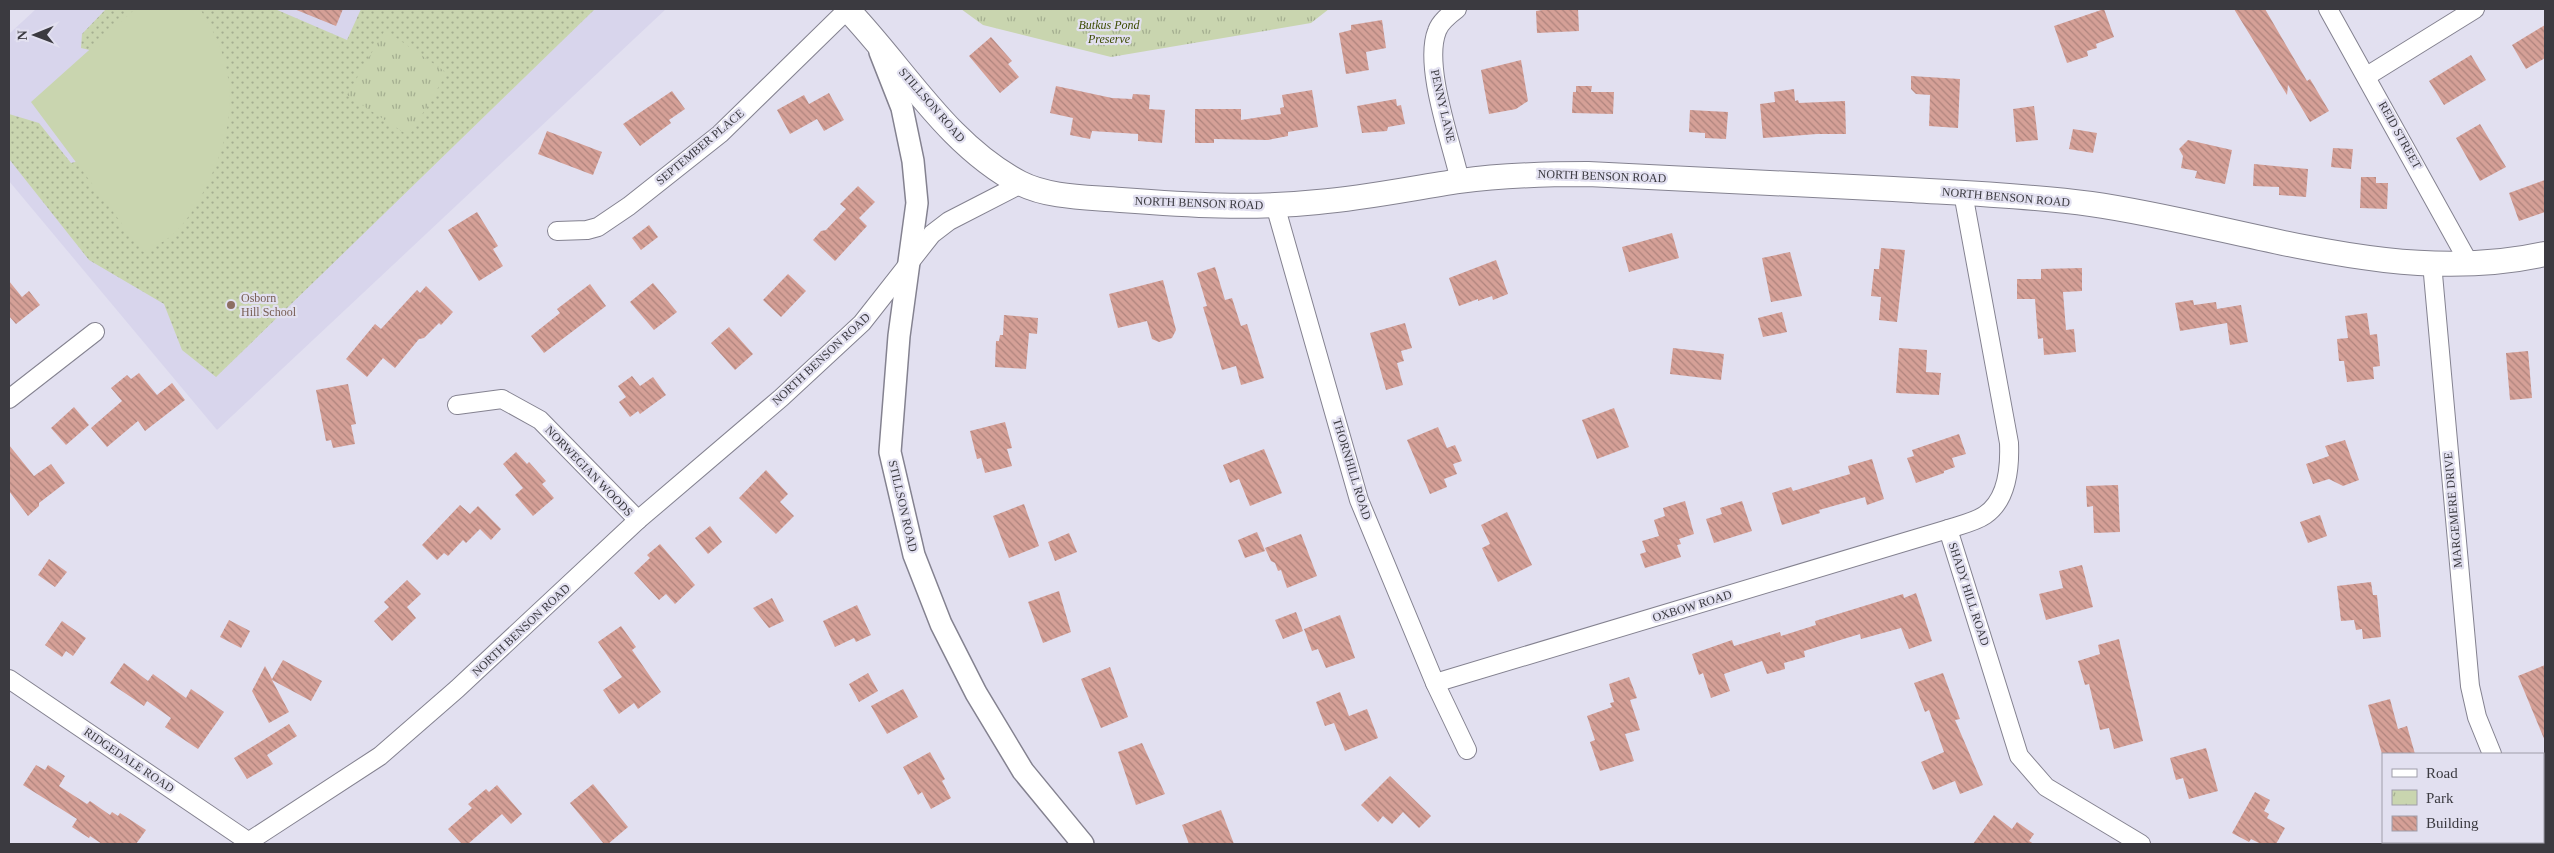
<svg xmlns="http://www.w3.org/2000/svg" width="2554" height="853" viewBox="0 0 2554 853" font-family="Georgia,serif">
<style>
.built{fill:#d8d5ec}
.grass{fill:url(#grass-dots)}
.park{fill:url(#park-tufts)}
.pitch{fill:#c9d5af}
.building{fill:url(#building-back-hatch)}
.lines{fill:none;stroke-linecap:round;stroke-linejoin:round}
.minor-casing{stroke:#848290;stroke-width:20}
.tertiary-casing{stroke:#848290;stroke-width:24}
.secondary-casing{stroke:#848290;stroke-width:26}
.minor{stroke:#fff;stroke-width:18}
.tertiary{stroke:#fff;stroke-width:21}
.secondary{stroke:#fff;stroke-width:24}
.education-dot{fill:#8d6e63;stroke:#e2e0f0;stroke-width:2}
.labels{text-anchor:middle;stroke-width:4.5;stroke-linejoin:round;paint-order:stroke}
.park-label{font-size:12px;font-style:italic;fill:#3c4a00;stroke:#e2e0f0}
.street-label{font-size:12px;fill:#3b3a40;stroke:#e2e0f0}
.education-label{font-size:12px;fill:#785e54;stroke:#e2e0f0;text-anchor:start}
</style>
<defs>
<pattern id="grass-dots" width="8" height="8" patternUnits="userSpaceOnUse" patternTransform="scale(1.25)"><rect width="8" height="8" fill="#c9d5af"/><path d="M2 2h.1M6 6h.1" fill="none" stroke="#a4ae90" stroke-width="1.8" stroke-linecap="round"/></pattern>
<pattern id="park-tufts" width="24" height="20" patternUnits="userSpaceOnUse" patternTransform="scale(1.25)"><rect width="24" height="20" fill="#c9d5af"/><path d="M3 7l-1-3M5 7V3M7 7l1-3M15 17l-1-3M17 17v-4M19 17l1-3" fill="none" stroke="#a4ae90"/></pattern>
<pattern id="building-back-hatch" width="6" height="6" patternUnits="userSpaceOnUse" patternTransform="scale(1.25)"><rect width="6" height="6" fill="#d5a097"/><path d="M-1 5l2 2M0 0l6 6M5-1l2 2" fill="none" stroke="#ae837d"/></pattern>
</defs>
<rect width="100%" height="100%" fill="#e2e0f0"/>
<path class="built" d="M36 9H666L217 430 9 181V34Z"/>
<path class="grass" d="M106 9H275L347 40 361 9H595L216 377 182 350 164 304 89 260 9 159V114L39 123 71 163 106 154 103 53 81 48 82 34Z"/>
<g class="park">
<path d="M961 9H1329L1311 23 1111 57 983 25Z"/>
<path d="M385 30 447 73 409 136 347 95Z"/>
</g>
<path class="pitch" d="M135 9H200C239 68 238 122 207 185 198 203 186 224 170 237 162 243 152 247 143 252L31 102Z"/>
<g class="building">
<path d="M294 9H343L336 26Z"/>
<path d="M1549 9H1578L1579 31 1537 33 1536 11Z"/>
<path d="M2104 9 2114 37 2096 44 2097 48 2087 51 2088 56 2067 63 2054 26Z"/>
<path d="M2234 9H2265L2307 81 2310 79 2329 111 2310 122 2288 85 2287 95Z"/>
<path d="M1382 20 1386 48 1366 52 1369 70 1346 74 1339 33 1351 30V25Z"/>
<path d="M2545 25V58L2526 69 2512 45Z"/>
<path d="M991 37 1012 61 1008 64 1019 77 1000 93 969 56Z"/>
<path d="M2471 55 2486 80 2444 105 2429 81Z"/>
<path d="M1521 60 1528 101 1516 109 1489 114 1481 70Z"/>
<path d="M1911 76 1960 79 1958 128 1929 126 1930 95 1916 94 1911 89Z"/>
<path d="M1056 86 1112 98 1132 99 1133 94 1150 95 1149 109 1165 110 1162 143 1138 141V134L1092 131 1090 139 1070 135 1073 118 1050 113Z"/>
<path d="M1576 86H1592L1591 92H1614L1613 114 1572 113 1573 92H1576Z"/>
<path d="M1794 89 1795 101 1798 100 1799 103 1845 101 1846 134H1817L1763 138 1760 104 1775 102 1774 92Z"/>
<path d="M1312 90 1318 127 1288 132V136L1268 140 1214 139V143H1195V109H1241V120L1281 114 1280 108 1284 107 1282 95Z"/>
<path d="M672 91 685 109 669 120 671 123 640 146 623 124Z"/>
<path d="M829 93 844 120 824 131 817 119 790 134 777 110 804 95 809 104Z"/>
<path d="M1396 99 1397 106 1401 105 1405 124 1388 127 1387 131 1362 133 1357 106Z"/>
<path d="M2034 106 2038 140 2016 142 2013 109Z"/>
<path d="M1690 110 1728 112 1726 139 1705 138V133L1689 132Z"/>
<path d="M2480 124 2506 167 2480 181 2456 138Z"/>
<path d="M2073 129 2097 133 2093 153 2069 149Z"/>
<path d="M547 131 602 152 593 175 538 154Z"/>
<path d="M2188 140 2232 150 2225 184 2195 178 2197 171 2181 168 2183 156 2179 149Z"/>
<path d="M2333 148 2353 149 2351 169 2331 167Z"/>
<path d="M2254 164 2308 169 2306 197 2279 195V187L2253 186Z"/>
<path d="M2361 177H2376V183H2388L2387 209 2360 208Z"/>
<path d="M2545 180V212L2519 221 2509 193Z"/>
<path d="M858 186 875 202 859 218 867 226 835 261 813 240 821 231 826 230 846 209 840 204Z"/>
<path d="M477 212 498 246 493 249 503 266 479 281 448 230Z"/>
<path d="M649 225 658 237 641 250 632 238Z"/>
<path d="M1672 233 1679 258 1629 272 1622 247Z"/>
<path d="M1881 248 1905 250 1897 322 1879 320 1881 297 1871 296 1874 269H1879Z"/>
<path d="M1790 252 1802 296 1771 302 1762 258Z"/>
<path d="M1496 260 1508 294 1493 300 1492 296 1478 301V299L1459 306 1449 278Z"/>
<path d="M1215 267 1225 300 1232 298 1241 326 1247 324 1264 378 1241 385 1236 366 1222 370 1203 307 1207 306 1197 273Z"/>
<path d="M2082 268V291L2063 292 2066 330 2074 329 2076 352 2044 355 2043 338 2038 339 2035 299H2017V279H2041V269Z"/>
<path d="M788 274 806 291 781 317 763 300Z"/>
<path d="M1163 280 1176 330 1172 338 1159 342 1152 339 1147 321 1118 328 1109 294Z"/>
<path d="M9 281 22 297 29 291 40 305 16 324 9 316Z"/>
<path d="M653 283 677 312 654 330 630 302Z"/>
<path d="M590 284 606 306 544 353 531 336 560 313 557 309Z"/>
<path d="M426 286 453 312 441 325 439 323 424 338 419 339 395 368 383 358 367 377 346 359 375 324 381 329 417 290 420 293Z"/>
<path d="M2193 300 2194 305 2216 302 2217 309 2241 305 2248 342 2230 345 2227 323 2180 331 2175 303Z"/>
<path d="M1782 312 1787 332 1763 337 1758 318Z"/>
<path d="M2367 313 2370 335 2377 334 2380 366 2373 367 2374 379 2347 382 2344 361H2339L2337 339 2348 338 2345 316Z"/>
<path d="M1004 315 1038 318 1037 334 1029 333 1026 369 995 367 996 341H999L1000 335H1003Z"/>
<path d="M1405 323 1412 348 1401 351 1404 361 1397 363 1403 385 1386 390 1370 333Z"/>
<path d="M729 327 753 354 735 370 711 343Z"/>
<path d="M1673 348 1724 354 1721 380 1670 374Z"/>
<path d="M1899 348 1927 350 1926 372 1941 373 1939 395 1896 393Z"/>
<path d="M2528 351 2532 398 2510 400 2506 353Z"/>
<path d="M139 373 157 395 172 383 185 400 145 431 138 421 107 447 91 428 122 401 111 388 127 375 131 379Z"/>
<path d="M632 376 640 386 653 377 666 395 640 414 638 411 630 417 619 402 626 397 618 386Z"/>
<path d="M348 384 356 424 351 425 355 444 333 448 331 440 326 441 316 390Z"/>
<path d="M74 407 89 425 66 445 51 428Z"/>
<path d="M1614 408 1629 447 1597 459 1582 420Z"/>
<path d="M1005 422 1012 448 1007 449 1012 466 985 473 981 458 977 459 970 431Z"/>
<path d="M1438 427 1447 448 1455 445 1462 461 1453 464 1457 474 1444 479 1447 487 1430 494 1407 440Z"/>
<path d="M1959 434 1966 454 1952 458 1955 467 1944 471V473L1916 483 1907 458 1914 456 1912 450Z"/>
<path d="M2345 440 2359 480 2343 486 2329 479 2313 484 2306 464 2329 456 2325 446Z"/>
<path d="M9 445 34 476 51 464 65 483 39 503V506L28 516 9 491Z"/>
<path d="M1264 449 1282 493 1250 506 1239 479 1230 483 1223 465Z"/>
<path d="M516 452 527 464 529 462 546 481 542 484 554 498 533 516 515 495 523 488 503 464Z"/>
<path d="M1872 459 1884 499 1867 505 1865 497 1819 510 1820 513 1782 525 1772 493 1791 487 1793 491 1850 474 1848 466Z"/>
<path d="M766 470 788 494 780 502 794 516 776 534 739 498Z"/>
<path d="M2118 485 2120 532 2094 533 2093 506 2087 507 2086 486Z"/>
<path d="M1685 501 1694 534 1679 539 1681 544 1677 545 1681 557 1645 568 1640 554 1646 552 1642 541 1659 536 1654 520 1665 516 1663 508Z"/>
<path d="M1742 501 1752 531 1714 543 1706 519 1722 514 1720 508Z"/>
<path d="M1024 504 1039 546 1009 558 993 516Z"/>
<path d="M460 505 470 514 478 506 501 529 491 540 480 529 466 543 463 540 448 556 444 553 437 560 422 545Z"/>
<path d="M1507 512 1532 565 1498 582 1482 548 1490 544 1481 525Z"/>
<path d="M2320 515 2327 536 2308 543 2300 522Z"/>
<path d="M710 526 722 542 708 554 695 538Z"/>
<path d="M1257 532 1265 551 1245 558 1238 540Z"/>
<path d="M1069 533 1077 552 1055 561 1048 542Z"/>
<path d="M1301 534 1317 576 1287 588 1281 570 1278 571 1275 563 1271 561 1265 548Z"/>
<path d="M660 544 695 585 675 604 666 594 659 600 634 573 650 558 647 555Z"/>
<path d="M49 559 67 572 55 587 38 575Z"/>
<path d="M2082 565 2093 607 2046 620 2039 594 2063 588 2059 571Z"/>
<path d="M407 580 421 594 407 607 416 618 392 641 374 621 389 607 384 602Z"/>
<path d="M2371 582 2373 595H2377L2381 637 2363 639 2362 629 2356 630 2354 620 2341 621 2337 586Z"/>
<path d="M1059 591 1071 632 1043 643 1028 602Z"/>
<path d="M1916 593 1932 641 1909 649 1901 628 1861 639 1860 634 1804 651 1805 657 1784 663 1785 669 1767 674 1762 661 1724 674 1730 691 1711 698 1703 673 1699 675 1692 654 1732 640 1734 646 1780 632 1781 636 1816 625 1815 621 1903 594 1904 598Z"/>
<path d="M772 598 784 621 769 628 753 608Z"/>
<path d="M857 605 871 635 856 642 854 638 835 647 823 621Z"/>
<path d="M1296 612 1303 631 1283 639 1275 620Z"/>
<path d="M1340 615 1355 658 1326 668 1318 649 1312 651 1304 629Z"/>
<path d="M229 620 250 631 241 648 220 637Z"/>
<path d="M62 621 86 638 73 656 66 651 62 657 45 645Z"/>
<path d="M621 626 636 647 632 650 661 692 638 709 634 703 619 714 603 690 622 677 598 642Z"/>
<path d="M2119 639 2143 741 2114 749 2109 728 2100 730 2089 684 2085 685 2078 661 2100 654 2098 645Z"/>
<path d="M283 660 322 681 311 701 272 680 289 712 269 723 252 691 265 666 272 679Z"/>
<path d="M124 663 148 681 153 674 186 698 191 689 224 712 198 749 165 727 171 718 147 701 144 706 110 683Z"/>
<path d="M2545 665V741L2518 676Z"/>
<path d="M1110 667 1128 717 1101 728 1081 679Z"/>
<path d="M868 673 878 691 859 702 849 684Z"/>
<path d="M1943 673 1960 719 1955 720 1983 785 1960 794 1955 781 1933 790 1921 762 1944 752 1929 710 1925 712 1914 683Z"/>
<path d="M1629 677 1637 698 1630 700 1640 730 1625 734 1634 761 1600 771 1590 742 1595 740 1587 716 1612 707 1610 703 1614 702 1609 684Z"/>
<path d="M903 689 918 717 887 734 871 706Z"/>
<path d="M1340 692 1349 716 1367 709 1378 738 1345 751 1334 723 1325 726 1316 702Z"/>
<path d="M2390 699 2398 729 2407 726 2415 754H2382L2368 705Z"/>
<path d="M289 724 297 736 267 755 273 764 247 779 234 758Z"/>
<path d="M1142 743 1165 794 1136 805 1118 752Z"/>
<path d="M2206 748 2218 791 2189 799 2183 778 2176 780 2170 758Z"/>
<path d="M930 752 945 779 942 781 951 798 931 809 922 792 918 795 903 767Z"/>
<path d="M36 765 45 770 48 765 65 776 59 786 87 804 90 801 110 815 112 812 118 816 120 813 146 830 136 844H102L90 836 89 838 72 827 77 819 23 785Z"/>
<path d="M1390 776 1431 816 1419 828 1403 812 1392 824 1383 816 1378 822 1361 805Z"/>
<path d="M593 784 628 827 608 844H604L570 803Z"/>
<path d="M497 785 522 814 511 824 502 814 468 844H462L448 829 472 808 468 804 486 789 489 792Z"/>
<path d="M2255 792 2270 800 2264 811 2269 814 2267 818 2285 828 2276 844H2261L2251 839 2249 842 2232 833Z"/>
<path d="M1221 810 1234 844H1189L1182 825Z"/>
<path d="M1994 815 2012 829 2017 822 2034 834 2029 841 2034 844H1973Z"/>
</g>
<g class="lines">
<g class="minor-casing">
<g id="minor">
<path d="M1457 9C1449 15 1440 22 1437 31 1423 66 1452 144 1460 181"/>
<path d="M2328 9 2469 263"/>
<path d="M2367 76 2475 9"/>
<path d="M1963 193 2009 443C2010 467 2007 500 1985 515 1975 522 1960 525 1948 529L2019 756 2046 787 2141 844"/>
<path d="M1275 205 1359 500 1435 683 1467 750"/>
<path d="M557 231 587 230 598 227 629 206 720 134 848 9"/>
<path d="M2432 263 2470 686 2477 717 2492 754"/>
<path d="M9 399 95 332"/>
<path d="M457 405 502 399 540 420 638 520"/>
<path d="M9 679 252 844"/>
<path d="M1435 683 1948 529"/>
<path d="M2543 823 2545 826"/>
<path d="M245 844 380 756 457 689 638 520 781 398 862 323 932 234 949 221 1021 184"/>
</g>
</g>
<g class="tertiary-casing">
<path id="tertiary" d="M880 52 902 108 913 161 917 203 899 336 890 452 914 555 941 624 976 693 1023 771 1083 844"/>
</g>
<g class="secondary-casing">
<path id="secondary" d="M847 9C903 67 947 145 1020 183 1049 198 1089 197 1121 200 1187 205 1252 209 1318 202 1366 198 1413 188 1460 181 1503 175 1545 174 1588 174 1689 179 1791 184 1893 189 1958 193 2025 195 2091 204 2240 225 2393 288 2545 254"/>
</g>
<use href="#minor" class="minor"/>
<use href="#tertiary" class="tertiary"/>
<use href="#secondary" class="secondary"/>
</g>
<circle class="education-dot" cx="231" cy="305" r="5"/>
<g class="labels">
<g class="park-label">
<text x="1109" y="29">Butkus Pond<tspan x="1109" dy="14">Preserve</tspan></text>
</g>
<g class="street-label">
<text transform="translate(932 105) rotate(49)" y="4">STILLSON ROAD</text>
<text transform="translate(1443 106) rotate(77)" y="4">PENNY LANE</text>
<text transform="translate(2400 135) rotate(61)" y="4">REID STREET</text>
<text transform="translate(700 147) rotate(-40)" y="4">SEPTEMBER PLACE</text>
<text transform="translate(1602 176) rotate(2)" y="4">NORTH BENSON ROAD</text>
<text transform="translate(2006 197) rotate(5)" y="4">NORTH BENSON ROAD</text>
<text transform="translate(1199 203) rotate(2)" y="4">NORTH BENSON ROAD</text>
<text transform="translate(821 359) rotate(-43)" y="4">NORTH BENSON ROAD</text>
<text transform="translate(1352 469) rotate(73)" y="4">THORNHILL ROAD</text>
<text transform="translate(589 471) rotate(46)" y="4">NORWEGIAN WOODS</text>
<text transform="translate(903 506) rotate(77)" y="4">STILLSON ROAD</text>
<text transform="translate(2453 510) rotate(-95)" y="4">MARGEMERE DRIVE</text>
<text transform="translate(1969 594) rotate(72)" y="4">SHADY HILL ROAD</text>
<text transform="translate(1692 606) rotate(-17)" y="4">OXBOW ROAD</text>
<text transform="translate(521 630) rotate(-43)" y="4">NORTH BENSON ROAD</text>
<text transform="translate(129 760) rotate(34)" y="4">RIDGEDALE ROAD</text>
</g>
<g class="education-label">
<text x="241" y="302">Osborn<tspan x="241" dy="14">Hill School</tspan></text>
</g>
</g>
<rect width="2554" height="853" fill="none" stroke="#3b3a40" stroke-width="20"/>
<rect x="2382" y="753" width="162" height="90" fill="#e2e0f0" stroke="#9f9eaa"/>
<rect x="2392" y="769" width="25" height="8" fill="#ffffff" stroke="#9f9eaa"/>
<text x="2426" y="778" font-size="15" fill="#3b3a40">Road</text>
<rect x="2392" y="790" width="25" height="15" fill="url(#park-tufts)" stroke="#9f9eaa"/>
<text x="2426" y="803" font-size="15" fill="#3b3a40">Park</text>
<rect x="2392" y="816" width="25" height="15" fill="url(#building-back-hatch)" stroke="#9f9eaa"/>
<text x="2426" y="828" font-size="15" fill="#3b3a40">Building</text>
<g transform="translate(35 35) rotate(269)" stroke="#e2e0f0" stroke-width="4" paint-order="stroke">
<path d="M0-4L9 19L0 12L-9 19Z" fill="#3b3a40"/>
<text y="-8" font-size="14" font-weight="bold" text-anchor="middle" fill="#3b3a40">N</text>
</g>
</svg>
